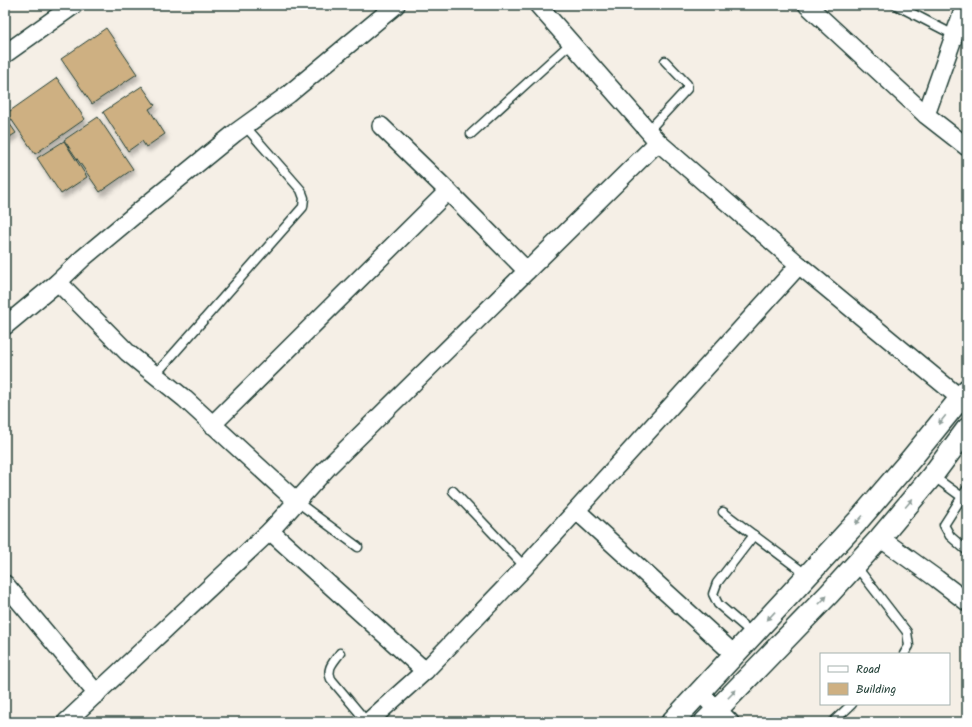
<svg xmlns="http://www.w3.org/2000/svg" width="972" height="727" viewBox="0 0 972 727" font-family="Kalam,sans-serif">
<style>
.building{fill:#ceb082;stroke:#1f3d34;filter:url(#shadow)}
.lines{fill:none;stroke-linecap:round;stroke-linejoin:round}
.service-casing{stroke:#1f3d34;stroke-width:11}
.minor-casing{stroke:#1f3d34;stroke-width:20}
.tertiary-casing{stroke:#1f3d34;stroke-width:24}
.service{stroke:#fff;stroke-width:8}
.minor{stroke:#fff;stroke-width:17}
.tertiary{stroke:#fff;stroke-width:21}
.oneway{fill:#8f9e9a}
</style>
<defs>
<filter id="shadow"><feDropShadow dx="2.5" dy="4.5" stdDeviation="2" flood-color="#0004"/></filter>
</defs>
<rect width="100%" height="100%" fill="#f5efe6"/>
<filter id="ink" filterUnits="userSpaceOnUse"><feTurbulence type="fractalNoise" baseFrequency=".025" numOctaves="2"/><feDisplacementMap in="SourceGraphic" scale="8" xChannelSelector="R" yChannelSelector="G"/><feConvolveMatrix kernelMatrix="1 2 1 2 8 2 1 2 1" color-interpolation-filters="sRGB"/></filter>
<g filter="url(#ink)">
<g class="building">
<path d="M106 28 137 74 92 104 61 59Z"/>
<path d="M57 78 85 119 35 154 7 113Z"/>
<path d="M142 86 155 105 149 109 165 134 146 147 142 141 128 151 103 112Z"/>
<path d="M5 117 16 133 5 140Z"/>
<path d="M98 117 133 169 100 192 64 140Z"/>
<path d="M64 141 87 177 61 194 37 158Z"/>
</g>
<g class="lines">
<g class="service-casing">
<g id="service">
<path d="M896 5 954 35"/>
<path d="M648 131 687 89V84L665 61"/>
<path d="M471 134 571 43"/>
<path d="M155 375 303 207 304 198 301 190 245 126"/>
<path d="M933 476 962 497"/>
<path d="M967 489 944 525 950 536 967 551"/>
<path d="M453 491 525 567"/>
<path d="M296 501 358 547"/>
<path d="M723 512 807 575"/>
<path d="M856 566 907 632 909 646 904 654"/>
<path d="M753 634 718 604 713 594 717 583 754 535"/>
<path d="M340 653C334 662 326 668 331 679L367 722"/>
<path d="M833 722 852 704"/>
</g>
</g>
<g class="minor-casing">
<g id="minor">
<path d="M538 5 658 142 799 265 960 398"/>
<path d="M807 5 926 115 967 147"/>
<path d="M5 54 74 5"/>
<path d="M926 115 965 5"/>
<path d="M381 126 448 191 527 271"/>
<path d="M58 282 128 353 185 399 296 501"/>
<path d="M5 326 58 282 83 258 149 203 235 133 289 94 396 5"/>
<path d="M212 425 448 191"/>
<path d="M577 511 735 655"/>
<path d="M270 531 425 671"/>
<path d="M880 538 937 579 967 602"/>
<path d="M5 584 97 694"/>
<path d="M700 693 730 722"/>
<path d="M66 722 270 531 328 467 658 142"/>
<path d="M368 722 425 671 525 567 799 265"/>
</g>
</g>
<g class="tertiary-casing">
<g id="tertiary">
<path d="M672 722 857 522 911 459 967 390"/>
<path d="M705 722 829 594 880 538 932 476 967 429"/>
</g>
</g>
<use href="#service" class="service"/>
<use href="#minor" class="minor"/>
<use href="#tertiary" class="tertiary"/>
</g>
<defs><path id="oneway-solid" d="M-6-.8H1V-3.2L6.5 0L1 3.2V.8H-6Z"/></defs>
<g class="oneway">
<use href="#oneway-solid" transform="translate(942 420) rotate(129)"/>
<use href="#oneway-solid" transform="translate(909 503) rotate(-50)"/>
<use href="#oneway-solid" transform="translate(859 520) rotate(131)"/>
<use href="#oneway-solid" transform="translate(823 600) rotate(-46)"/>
<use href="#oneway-solid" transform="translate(771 616) rotate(133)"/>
<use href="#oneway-solid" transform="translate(732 694) rotate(-46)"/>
</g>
</g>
<rect width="972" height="727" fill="none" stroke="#fff" stroke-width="20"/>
<rect x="10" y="10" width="952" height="707" fill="none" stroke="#1f3d34" stroke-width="1.5" filter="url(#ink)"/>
<rect x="820" y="653" width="130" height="52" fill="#ffffff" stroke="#a5b1ae"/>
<rect x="828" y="666" width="20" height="6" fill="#ffffff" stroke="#a5b1ae"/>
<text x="856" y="673" font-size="12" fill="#1f3d34">Road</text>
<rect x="828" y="683" width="20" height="12" fill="#ceb082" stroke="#a5b1ae"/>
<text x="856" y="693" font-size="12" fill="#1f3d34">Building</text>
</svg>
